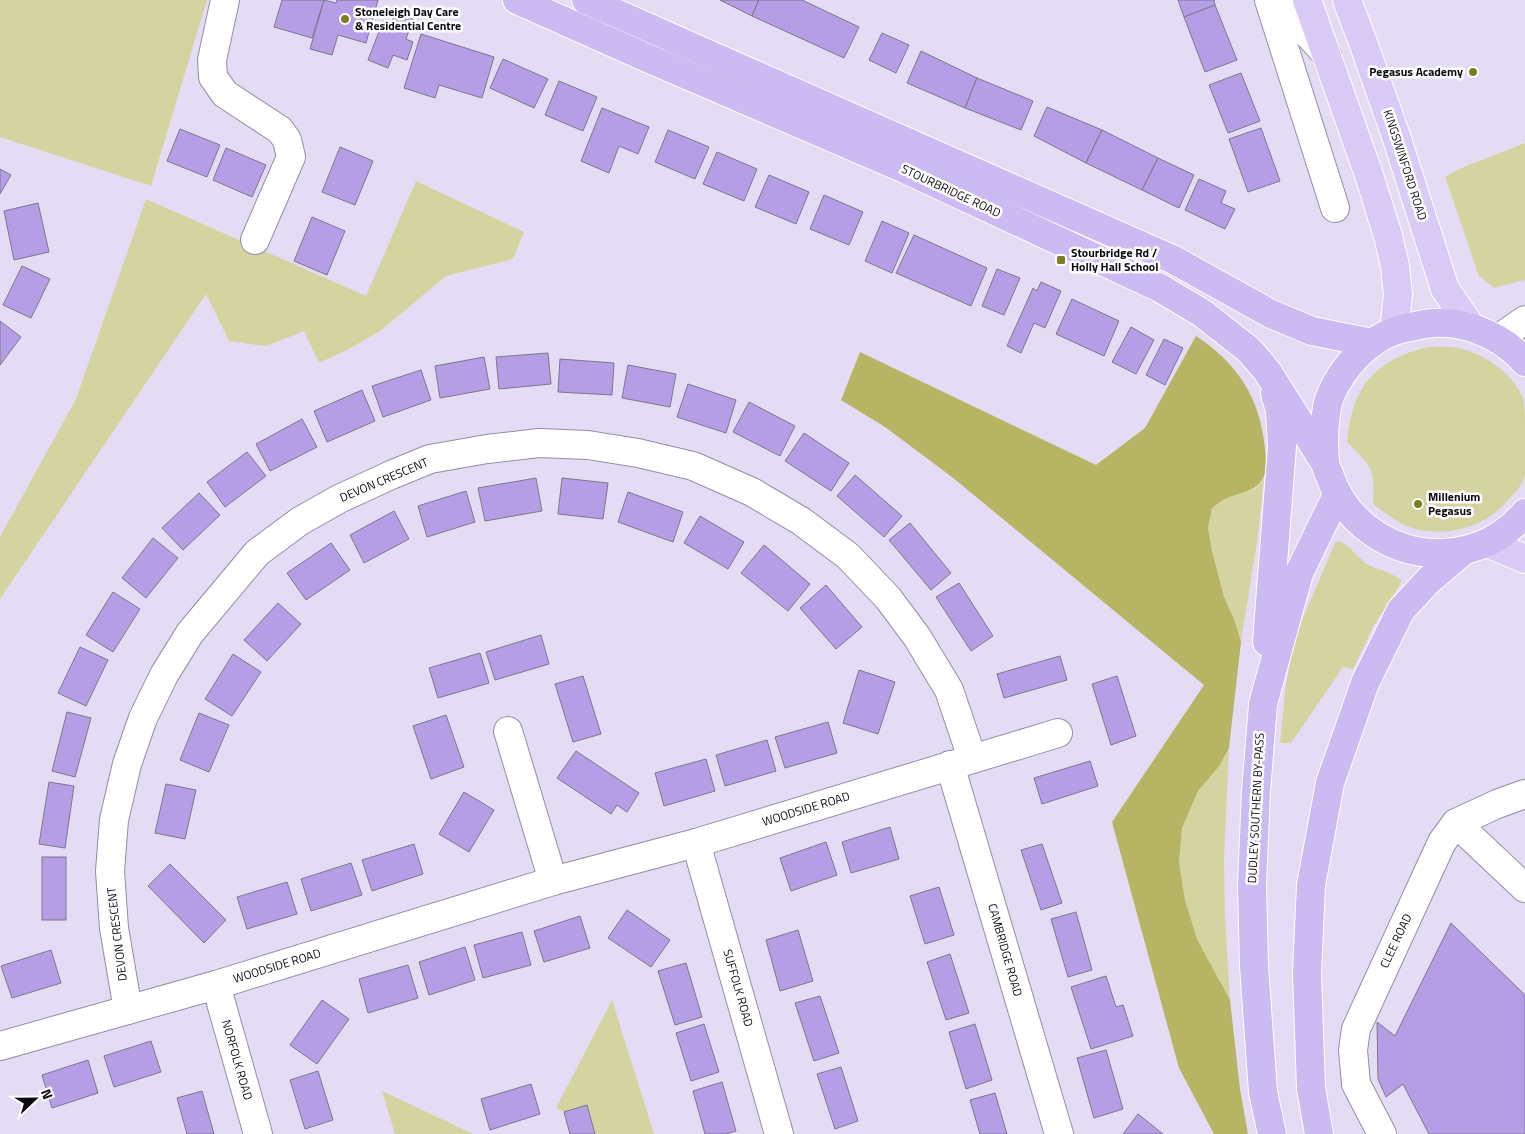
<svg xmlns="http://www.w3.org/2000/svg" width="1525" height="1134" viewBox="0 0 1525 1134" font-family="'Titillium Web',sans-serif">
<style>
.green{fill:#d4d4a1}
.forest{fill:#b7b564}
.building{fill:#b59ee5;stroke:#7d778c}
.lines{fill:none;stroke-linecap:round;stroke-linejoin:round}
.minor-casing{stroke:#948ea3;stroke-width:30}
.primary-casing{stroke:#fff;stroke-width:30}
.trunk-casing{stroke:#fff;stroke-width:30}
.minor{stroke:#fff;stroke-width:28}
.primary{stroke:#d9cbf5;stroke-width:28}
.trunk{stroke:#ccbaf2;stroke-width:28}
.poi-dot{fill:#7f7c23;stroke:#fff;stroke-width:2}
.labels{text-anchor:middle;stroke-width:5;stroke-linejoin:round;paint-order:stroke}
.poi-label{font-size:12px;font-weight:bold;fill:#0d0a12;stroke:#fff;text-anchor:start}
.street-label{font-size:12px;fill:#0d0a12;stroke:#fff}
</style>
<rect width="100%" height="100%" fill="#e3dcf4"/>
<g class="green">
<path d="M0 0H207L151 186 0 137Z"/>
<path d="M1525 143V280L1494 288 1479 276 1445 177 1459 169Z"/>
<path d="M416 181 524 232 513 259 446 276 380 331 349 349 319 363 304 331 266 346 229 341 206 294 0 599V537L76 399 146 199 366 296Z"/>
<path d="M1428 347C1435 347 1443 346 1451 347 1480 350 1514 372 1524 401 1525 412 1525 428 1525 439 1525 450 1525 463 1525 474 1523 485 1514 494 1506 502 1484 528 1444 538 1412 528 1397 523 1385 513 1373 504 1375 466 1372 468 1347 442 1352 387 1374 360 1428 347Z"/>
<path d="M1264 477 1258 535 1241 642 1234 619 1224 597 1212 551 1208 528 1212 508 1225 498 1255 489Z"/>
<path d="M1338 541C1349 544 1358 558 1367 564 1378 570 1391 572 1401 580L1400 585 1374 625 1353 669 1343 667 1291 743H1280L1286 684 1295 637 1335 543Z"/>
<path d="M1229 748 1224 858 1225 916 1230 1000 1197 939 1185 900 1179 863 1182 828 1198 791 1219 765Z"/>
<path d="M612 1000 654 1134H595L587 1105 564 1112 556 1108Z"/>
<path d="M382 1091 473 1134H395Z"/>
</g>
<path class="forest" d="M1196 336C1238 364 1260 398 1265 448 1266 456 1267 472 1263 478 1255 492 1241 492 1227 498 1222 500 1216 505 1212 508L1208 528 1212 551 1224 597 1234 619 1241 642 1229 748 1220 765 1198 791 1182 828 1179 863 1185 900 1197 939 1230 1000 1240 1089 1248 1134H1214L1179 1068 1112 822 1204 685 952 477 885 427 841 400 860 352 1096 465 1145 428Z"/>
<g class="building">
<path d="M282 0H324L312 38 274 27Z"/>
<path d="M324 0 336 3 337 0H378L366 43 338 35 332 55 310 49Z"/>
<path d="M720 0H759L752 16Z"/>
<path d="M759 0H802L859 27 844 58 752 16Z"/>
<path d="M1178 0H1214L1215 5 1184 17Z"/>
<path d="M1215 5 1237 60 1205 72 1184 17Z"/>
<path d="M395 12 413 19 406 39 413 42 407 60 393 55 388 68 368 60 383 21 391 24Z"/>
<path d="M882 33 909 45 896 73 869 60Z"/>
<path d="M421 34 494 57 482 98 439 85 435 98 404 88Z"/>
<path d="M921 51 977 78 965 108 907 83Z"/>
<path d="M503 59 548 79 534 108 490 88Z"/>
<path d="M1241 73 1260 121 1228 133 1209 85Z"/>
<path d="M977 78 1033 101 1021 130 965 108Z"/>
<path d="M559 81 597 97 583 131 545 115Z"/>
<path d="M1047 107 1102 130 1086 163 1034 136Z"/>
<path d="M602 108 649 127 638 154 619 146 609 173 581 161Z"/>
<path d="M1261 128 1280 181 1248 192 1229 139Z"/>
<path d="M180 129 220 145 207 177 167 161Z"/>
<path d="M668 130 709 147 695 179 655 162Z"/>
<path d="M1102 130 1158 158 1142 190 1086 163Z"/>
<path d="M340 147 373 161 355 205 322 192Z"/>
<path d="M226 148 266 165 252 197 213 180Z"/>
<path d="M717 152 757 169 744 201 703 184Z"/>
<path d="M1158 158 1194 175 1179 208 1142 190Z"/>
<path d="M0 169 11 175 0 194Z"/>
<path d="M769 175 809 192 796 224 755 207Z"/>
<path d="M1199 179 1226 191 1221 203 1235 209 1225 229 1185 210Z"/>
<path d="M824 195 863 212 849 245 810 229Z"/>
<path d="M38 203 49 252 14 260 4 211Z"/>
<path d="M312 217 345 231 327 275 294 261Z"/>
<path d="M882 221 909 233 892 273 865 261Z"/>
<path d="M914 235 987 268 971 306 896 273Z"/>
<path d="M22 266 50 279 31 318 3 305Z"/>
<path d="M997 269 1020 278 1004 315 982 306Z"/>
<path d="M1041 282 1061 291 1045 328 1034 323 1021 353 1007 346 1033 288 1037 291Z"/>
<path d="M1072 299 1119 321 1104 356 1056 334Z"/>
<path d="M0 321 21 337 0 365Z"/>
<path d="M1131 327 1154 340 1136 374 1112 362Z"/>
<path d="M1164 339 1183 348 1165 385 1146 375Z"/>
<path d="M548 353 551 384 499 389 496 357Z"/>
<path d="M484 357 490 389 440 398 435 366Z"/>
<path d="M560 359 614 363 612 395 558 392Z"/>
<path d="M628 365 676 374 670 407 622 398Z"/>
<path d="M421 370 431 400 383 417 372 386Z"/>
<path d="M688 384 736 400 726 433 677 417Z"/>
<path d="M362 390 375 421 327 442 314 411Z"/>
<path d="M749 402 795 426 780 456 733 432Z"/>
<path d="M302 419 317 447 270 471 256 444Z"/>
<path d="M804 433 849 463 831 491 785 461Z"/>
<path d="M247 452 266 476 225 507 207 482Z"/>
<path d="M855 475 902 516 884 537 837 496Z"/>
<path d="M536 478 542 511 485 521 478 488Z"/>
<path d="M562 478 608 483 603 519 558 514Z"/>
<path d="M466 491 475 522 427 537 418 506Z"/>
<path d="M628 492 683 512 673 542 618 522Z"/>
<path d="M199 493 220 515 183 550 162 528Z"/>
<path d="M394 511 409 539 364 563 350 535Z"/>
<path d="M700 516 744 542 728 569 684 543Z"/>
<path d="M910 523 951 573 931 590 889 540Z"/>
<path d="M153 538 178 558 146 598 122 578Z"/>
<path d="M331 543 350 570 306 600 287 573Z"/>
<path d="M764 545 810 584 788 611 741 573Z"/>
<path d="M959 583 993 636 971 651 936 597Z"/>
<path d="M826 585 862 627 836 649 800 608Z"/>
<path d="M113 592 140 609 113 652 86 635Z"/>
<path d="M278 603 301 624 267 661 244 640Z"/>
<path d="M541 635 549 664 495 680 486 652Z"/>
<path d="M80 647 108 660 86 706 58 693Z"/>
<path d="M480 653 489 683 438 698 429 668Z"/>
<path d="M233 654 261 672 232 716 205 699Z"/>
<path d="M1060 656 1067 680 1004 698 997 674Z"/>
<path d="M859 670 895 682 878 734 843 723Z"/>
<path d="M583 676 601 734 573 742 555 684Z"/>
<path d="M1117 676 1136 736 1111 745 1092 684Z"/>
<path d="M67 712 91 718 75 777 52 771Z"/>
<path d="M199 713 229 725 209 772 180 760Z"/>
<path d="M446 715 464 767 431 779 413 726Z"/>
<path d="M828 722 837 753 785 768 775 737Z"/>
<path d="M767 740 776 771 725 786 716 755Z"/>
<path d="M576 751 639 793 627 812 617 805 611 814 557 778Z"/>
<path d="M706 759 715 791 664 806 655 773Z"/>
<path d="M1090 761 1098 786 1042 804 1034 778Z"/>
<path d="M49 782 74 786 65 848 39 844Z"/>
<path d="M166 784 196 790 185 839 155 833Z"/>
<path d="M464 792 494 810 469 852 439 834Z"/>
<path d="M890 827 899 859 851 873 842 842Z"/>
<path d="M826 842 837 875 791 891 780 858Z"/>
<path d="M414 844 423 874 372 891 362 860Z"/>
<path d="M1042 844 1062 903 1041 910 1021 850Z"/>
<rect x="42" y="857" width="24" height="63"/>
<path d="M351 863 362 895 311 911 301 879Z"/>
<path d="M170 864 226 920 204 943 148 886Z"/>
<path d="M287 882 297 914 247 929 237 897Z"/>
<path d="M939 887 954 935 925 944 910 896Z"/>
<path d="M627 910 670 940 651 967 608 938Z"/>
<path d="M1076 912 1092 970 1068 977 1051 919Z"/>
<path d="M580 916 590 948 544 962 534 931Z"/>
<path d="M1451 923 1525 995V1134H1429L1403 1084 1386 1097 1378 1079 1377 1022 1395 1036Z"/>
<path d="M798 930 813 981 780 991 766 940Z"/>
<path d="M522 932 531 965 483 978 474 945Z"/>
<path d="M465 947 475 980 429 995 419 962Z"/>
<path d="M51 950 61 983 12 998 1 966Z"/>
<path d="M950 954 969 1013 946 1020 927 962Z"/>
<path d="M686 963 702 1017 675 1025 658 971Z"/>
<path d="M408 965 418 998 368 1013 359 979Z"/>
<path d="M1106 976 1116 1007 1123 1005 1133 1036 1091 1049 1071 987Z"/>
<path d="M820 996 839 1053 814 1061 795 1003Z"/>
<path d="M322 1000 349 1019 317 1064 290 1045Z"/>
<path d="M704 1024 719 1072 691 1081 676 1033Z"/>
<path d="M975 1024 992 1080 966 1089 949 1032Z"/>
<path d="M151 1041 161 1072 114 1087 104 1056Z"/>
<path d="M1106 1050 1123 1109 1094 1118 1077 1058Z"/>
<path d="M88 1060 98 1093 52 1108 42 1075Z"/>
<path d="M841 1067 858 1121 835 1129 817 1074Z"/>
<path d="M318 1071 333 1120 305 1129 290 1080Z"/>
<path d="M722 1082 736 1131 726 1134H705L693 1091Z"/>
<path d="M531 1084 540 1114 490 1130 481 1099Z"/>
<path d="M202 1091 214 1134H187L177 1098Z"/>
<path d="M995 1093 1007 1134H980L970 1100Z"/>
<path d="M587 1105 595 1134H570L564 1112Z"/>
<path d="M1138 1114 1163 1134H1123Z"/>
</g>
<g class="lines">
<g class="minor-casing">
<g id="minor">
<path d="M225 0 212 60 213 77 225 94 280 130 287 140 291 157 255 240"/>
<path d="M1269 0 1335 208"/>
<path d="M1281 0 1297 22 1327 55"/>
<path d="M1498 339 1525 320"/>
<path d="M508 731 553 881"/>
<path d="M950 765 1059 1134"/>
<path d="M1456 823 1525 888"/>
<path d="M696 843 779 1134"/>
<path d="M216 985 258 1134"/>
<path d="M128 1010 114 928 110 871 114 820 127 764 143 718 164 675 190 633 257 553 300 521 339 499 391 475 430 459 487 449 539 443 588 445 638 453 693 466 752 492 801 521 848 556 888 598 917 637 949 690 972 758"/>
<path d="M0 1046 216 985 553 881 696 843 1058 733"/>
<path d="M1382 1134 1356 1084 1353 1050 1356 1029 1442 842 1456 823 1497 804 1525 794"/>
</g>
</g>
<g class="primary-casing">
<g id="primary">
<path d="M1307 0 1369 175 1388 236 1395 266 1398 295 1394 331"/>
<path d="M1347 0 1365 48 1396 136 1445 289 1471 327"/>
<path d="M1487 543 1525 559"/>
</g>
</g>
<g class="trunk-casing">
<g id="trunk">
<path d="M517 0 645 57 907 170 1160 288 1202 313 1249 350 1267 371 1325 463"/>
<path d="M586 0 1174 260 1271 314 1312 331 1372 343"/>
<path d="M1525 362C1500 333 1457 317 1420 325 1411 327 1402 328 1394 331 1366 342 1343 367 1331 394 1324 409 1323 445 1325 461 1325 467 1329 473 1331 479 1348 525 1394 555 1443 553 1477 551 1502 539 1525 513"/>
<path d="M1267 642 1282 446 1280 410 1275 394"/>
<path d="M1272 1134 1263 1092 1254 966 1252 885 1256 791 1263 704 1299 573 1337 495"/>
<path d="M1319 1134 1311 1088 1307 973 1311 885 1330 783 1365 683 1401 610 1429 580 1462 552"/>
</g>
</g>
<use href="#minor" class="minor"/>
<use href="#primary" class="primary"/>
<use href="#trunk" class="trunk"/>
</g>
<g class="poi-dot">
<circle cx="345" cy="19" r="5"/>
<circle cx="1473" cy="72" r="5"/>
<rect x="1056" y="255" width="10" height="10" rx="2.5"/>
<circle cx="1418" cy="504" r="5"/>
</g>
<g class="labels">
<g class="poi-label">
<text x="355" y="16">Stoneleigh Day Care<tspan x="355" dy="14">&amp; Residential Centre</tspan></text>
<text x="1463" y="76" text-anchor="end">Pegasus Academy</text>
<text x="1071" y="257">Stourbridge Rd /<tspan x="1071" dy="14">Holly Hall School</tspan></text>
<text x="1428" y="501">Millenium<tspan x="1428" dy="14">Pegasus</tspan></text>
</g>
<g class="street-label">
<text transform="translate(1405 165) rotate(72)" y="4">KINGSWINFORD ROAD</text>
<text transform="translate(951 191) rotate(25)" y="4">STOURBRIDGE ROAD</text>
<text transform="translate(384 480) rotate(-23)" y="4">DEVON CRESCENT</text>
<text transform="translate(1256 808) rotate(-87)" y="4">DUDLEY SOUTHERN BY-PASS</text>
<text transform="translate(806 809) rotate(-17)" y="4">WOODSIDE ROAD</text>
<text transform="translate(117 934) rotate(-97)" y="4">DEVON CRESCENT</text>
<text transform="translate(1396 941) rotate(-65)" y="4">CLEE ROAD</text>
<text transform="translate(1005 950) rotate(74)" y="4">CAMBRIDGE ROAD</text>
<text transform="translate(277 966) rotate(-17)" y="4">WOODSIDE ROAD</text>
<text transform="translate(738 988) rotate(74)" y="4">SUFFOLK ROAD</text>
<text transform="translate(237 1060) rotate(74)" y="4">NORFOLK ROAD</text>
</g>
</g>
<g transform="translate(35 1099) rotate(68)" stroke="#ffffff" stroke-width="4" paint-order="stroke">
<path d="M0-4L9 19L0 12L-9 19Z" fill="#0d0a12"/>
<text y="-8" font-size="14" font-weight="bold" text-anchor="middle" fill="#0d0a12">N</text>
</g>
</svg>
